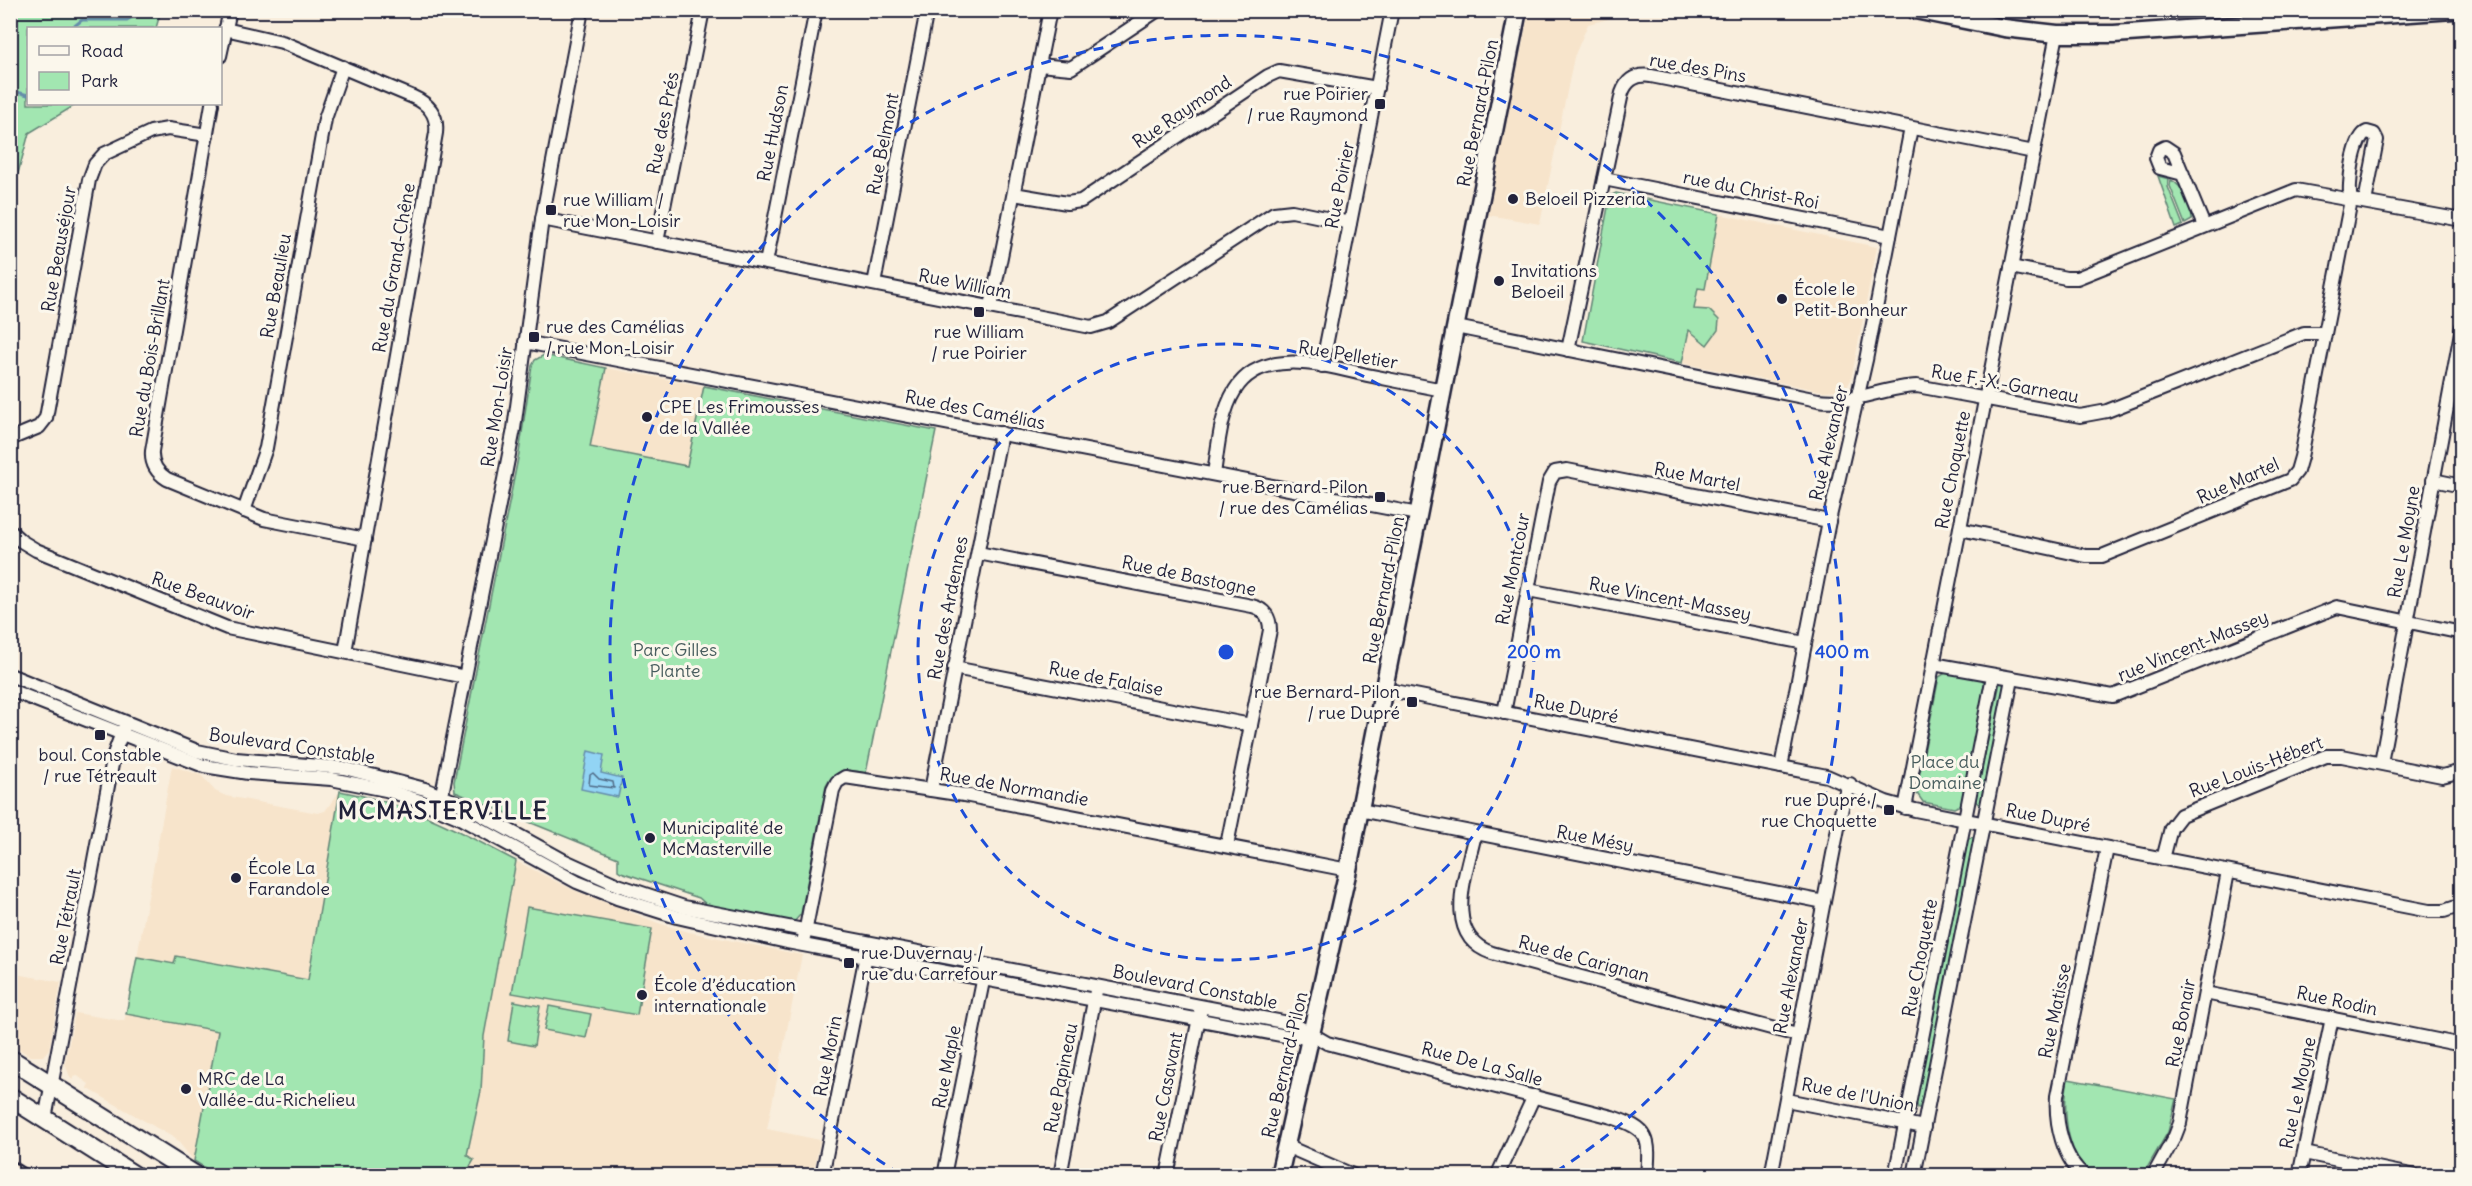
<svg xmlns="http://www.w3.org/2000/svg" width="2472" height="1186" viewBox="0 0 2472 1186" font-family="Delius,sans-serif">
<style>
.built{fill:#f7e4cb}
.green{fill:#a2e6b1;stroke:#628476;stroke-width:1.5}
.water{fill:#92d4f4;stroke:#658daa;stroke-width:1.5}
.lines{fill:none;stroke-linecap:round;stroke-linejoin:round}
.shore{stroke:#4f6985;stroke-width:1.5}
.stream{stroke:#658daa;stroke-width:3}
.street-casing{stroke:#22223b;stroke-width:16}
.secondary-casing{stroke:#22223b;stroke-width:21}
.primary-casing{stroke:#22223b;stroke-width:22}
.street{stroke:#fbf7ec;stroke-width:12}
.secondary{stroke:#fbf7ec;stroke-width:16}
.primary{stroke:#fbf7ec;stroke-width:18}
.rail{stroke:#22223b;stroke-width:3}
.ring{fill:none;stroke:#1d4ed8;stroke-width:3;stroke-dasharray:10 8}
.poi-dot{fill:#22223b;stroke:#fbf7ec;stroke-width:2}
.labels{text-anchor:middle;stroke-width:6;stroke-linejoin:round;paint-order:stroke}
.street-label{font-size:18px;fill:#22223b;stroke:#fbf7ec}
.poi-label{font-size:18px;fill:#22223b;stroke:#fbf7ec;text-anchor:start}
.park-label{font-size:18px;fill:#485d5e;stroke:#fbf7ec}
.district-label{font-size:24px;font-weight:bold;letter-spacing:1.5px;fill:#22223b;stroke:#fbf7ec}
.centre{fill:#1d4ed8;stroke:#fbf7ec;stroke-width:3}
.ring-label{font-size:18px;text-anchor:middle;font-weight:bold;fill:#1d4ed8;stroke:#fbf7ec;stroke-width:6;stroke-linejoin:round;paint-order:stroke}
</style>
<rect width="100%" height="100%" fill="#f9eedd"/>
<filter id="ink" filterUnits="userSpaceOnUse"><feTurbulence type="fractalNoise" baseFrequency=".0167" numOctaves="2"/><feDisplacementMap in="SourceGraphic" scale="12" xChannelSelector="R" yChannelSelector="G"/><feConvolveMatrix kernelMatrix="1 2 1 2 8 2 1 2 1" color-interpolation-filters="sRGB"/></filter>
<g filter="url(#ink)">
<g class="built">
<path d="M1529 11H1640L1588 24 1574 57 1540 224 1488 215Z"/>
<path d="M1719 214 1877 247 1851 380 1845 390 1822 391 1682 363 1698 288 1705 289Z"/>
<path d="M606 368 704 386 687 467 590 447Z"/>
<path d="M172 766 201 775 215 791 226 796 318 813 325 811 340 791 308 980 176 956 174 964 137 957Z"/>
<path d="M516 861 573 890 658 923 689 932 802 955 767 1129 820 1140 813 1175 463 1176 481 1091 484 1036Z"/>
<path d="M10 973 61 982 49 1049 43 1056H30L11 1044Z"/>
<path d="M75 1013 124 1021 126 1014 218 1031 194 1161 176 1139 87 1088 89 1084 76 1075 72 1080 70 1077 65 1064Z"/>
</g>
<g class="green">
<path d="M11 10 161 11 156 28H28V104H77L29 133 11 199Z"/>
<path d="M2158 176 2169 179 2168 187 2183 225 2176 228Z"/>
<path d="M2171 180C2183 185 2192 208 2192 220L2185 224 2170 186Z"/>
<path d="M1616 193 1719 214 1705 289 1698 288 1694 309 1709 310 1719 320 1718 330 1707 345 1689 330 1682 363 1583 341 1610 196Z"/>
<path d="M544 355 606 368 590 447 687 466 704 386 936 431 866 773C848 769 835 768 826 786L801 914 794 922 707 905 699 898 621 872 618 870V858L455 792 454 782 519 453 532 366 535 360Z"/>
<path d="M1947 672 1980 678 1986 684 1963 804 1954 808 1923 802 1916 792 1939 677Z"/>
<path d="M2000 683 2006 684 1980 806 1975 800Z"/>
<path d="M340 791C410 804 454 828 516 861L484 1036 481 1091 467 1155 474 1160 468 1170 465 1169 463 1175H216L194 1161 218 1031 126 1014 137 957 174 964 176 956 308 980Z"/>
<path d="M1972 837 1975 838 1923 1108H1918L1916 1101 1967 840Z"/>
<path d="M527 907 652 929 637 1015 512 993Z"/>
<path d="M514 1001 540 1006 534 1046 508 1041Z"/>
<path d="M549 1006 591 1014 586 1038 544 1030Z"/>
<path d="M2068 1079 2176 1099 2168 1132 2143 1175C2130 1176 2114 1178 2101 1176 2065 1168 2062 1106 2068 1079Z"/>
</g>
<path class="water" d="M588 751 604 755 601 773 622 778 618 797 581 789Z"/>
<g class="lines">
<path class="shore" d="M593 773 599 779 613 782 614 788 589 785 590 775Z"/>
<g class="stream">
<path d="M72 28 82 20H127L146 10"/>
<path d="M10 90 28 95"/>
</g>
<g class="street-casing">
<g id="street">
<path d="M225 29 282 42 413 97C429 104 438 115 436 133L345 652"/>
<path d="M220 56 230 10"/>
<path d="M1039 65 1071 68 1158 10"/>
<path d="M212 104 152 451C151 463 156 472 167 479L264 519 365 539"/>
<path d="M2183 174 2160 168 2156 158 2159 150 2165 147 2174 153 2204 226"/>
<path d="M1604 179 1890 236"/>
<path d="M1014 194 1067 203 1081 201 1268 76 1279 71 1377 88"/>
<path d="M542 219 1091 327 1108 322 1274 213 1292 211 1350 223"/>
<path d="M657 242 703 10"/>
<path d="M766 263 816 10"/>
<path d="M2011 267 2066 278H2077L2296 190 2462 220"/>
<path d="M874 284 927 10"/>
<path d="M991 307 1050 10"/>
<path d="M1456 327 1818 400C1852 405 1883 387 1917 386L2080 416 2107 411 2304 333H2325"/>
<path d="M525 342 1418 514"/>
<path d="M1568 350 1622 93C1627 79 1637 74 1651 76L2034 152"/>
<path d="M1322 366 1392 10"/>
<path d="M10 439 39 427 46 418 89 180 95 164 104 154 151 132 168 129 207 135"/>
<path d="M1214 474C1218 448 1220 414 1235 390 1262 346 1326 366 1367 375 1392 380 1418 385 1443 390"/>
<path d="M2433 480 2462 486"/>
<path d="M244 511 266 448 325 119 343 67"/>
<path d="M1960 529 2086 556H2102L2290 480 2297 471 2301 457 2351 200C2347 187 2354 136 2367 132L2374 134 2377 140 2365 202"/>
<path d="M10 531 21 541 36 550 227 628 465 677"/>
<path d="M978 553 1252 606C1265 609 1270 618 1270 630L1227 845"/>
<path d="M1528 590 1805 643"/>
<path d="M1933 664 2113 696 2337 607 2462 633"/>
<path d="M954 668 1251 725"/>
<path d="M10 675 197 751 236 759 344 768 425 789 463 805 563 860 618 885 684 907 1294 1024 1327 1043 1612 1117C1650 1130 1650 1137 1647 1176"/>
<path d="M1384 689 1827 776 1886 802 1915 810 2429 911H2444L2462 905"/>
<path d="M10 690 204 766 248 773 331 779 386 790 420 801 458 817 577 882 617 898 677 917 787 942 1291 1037 1312 1036"/>
<path d="M1504 713 1549 482 1555 472 1567 470 1829 521"/>
<path d="M2381 763 2462 327"/>
<path d="M1781 767 1829 521 1866 360 1911 128"/>
<path d="M931 790 1001 433"/>
<path d="M440 804 514 429 542 219 582 10"/>
<path d="M1905 808 2057 34"/>
<path d="M1360 810 1824 902"/>
<path d="M1475 834C1467 872 1441 936 1492 953L1797 1035"/>
<path d="M2163 859 2171 828 2181 815 2326 756H2342L2442 776 2462 771"/>
<path d="M804 938 833 790 837 782 845 777 964 795 1348 870"/>
<path d="M2205 993 2462 1045"/>
<path d="M1786 1100 1924 1127"/>
<path d="M45 1119 114 754 123 730"/>
<path d="M1286 1146 1355 1176"/>
<path d="M2304 1153 2416 1176"/>
<path d="M822 1176 867 950"/>
<path d="M944 1176 985 971"/>
<path d="M1060 1176 1096 991"/>
<path d="M1167 1176 1200 1013"/>
<path d="M1497 1176 1534 1096"/>
<path d="M1771 1176 1844 797 1850 784"/>
<path d="M1895 1176 1993 676"/>
<path d="M1914 1176 2012 679"/>
<path d="M2085 1176C2063 1160 2055 1123 2057 1096L2107 848"/>
<path d="M2153 1176 2175 1136 2180 1123 2228 872"/>
<path d="M2299 1176 2332 1018"/>
</g>
</g>
<g class="secondary-casing">
<g id="secondary">
<path d="M1915 10 2004 28 2057 34H2114L2453 10"/>
<path d="M1279 1176 1348 870 1518 10"/>
</g>
</g>
<g class="primary-casing">
<g id="primary">
<path d="M10 1059 196 1176"/>
<path d="M10 1097 135 1176"/>
</g>
</g>
<use href="#street" class="street"/>
<use href="#secondary" class="secondary"/>
<use href="#primary" class="primary"/>
<path class="rail" d="M10 1159 37 1176"/>
</g>
</g>
<g class="ring">
<circle cx="1226" cy="652" r="308"/>
<path d="M900 1174A616 616 0 1 1 1552 1174"/>
</g>
<g class="poi-dot">
<rect x="1374" y="98" width="12" height="12" rx="3"/>
<circle cx="1513" cy="199" r="6"/>
<rect x="545" y="204" width="12" height="12" rx="3"/>
<circle cx="1499" cy="281" r="6"/>
<circle cx="1782" cy="299" r="6"/>
<rect x="973" y="306" width="12" height="12" rx="3"/>
<rect x="528" y="331" width="12" height="12" rx="3"/>
<circle cx="647" cy="417" r="6"/>
<rect x="1374" y="491" width="12" height="12" rx="3"/>
<rect x="1406" y="696" width="12" height="12" rx="3"/>
<rect x="94" y="729" width="12" height="12" rx="3"/>
<rect x="1883" y="804" width="12" height="12" rx="3"/>
<circle cx="650" cy="838" r="6"/>
<circle cx="236" cy="878" r="6"/>
<rect x="843" y="957" width="12" height="12" rx="3"/>
<circle cx="642" cy="995" r="6"/>
<circle cx="186" cy="1089" r="6"/>
</g>
<g class="labels">
<g class="street-label">
<text transform="translate(1698 68) rotate(10)" y="6">rue des Pins</text>
<text transform="translate(1182 112) rotate(-34)" y="6">Rue Raymond</text>
<text transform="translate(1478 113) rotate(-79)" y="6">Rue Bernard-Pilon</text>
<text transform="translate(663 123) rotate(-79)" y="6">Rue des Prés</text>
<text transform="translate(773 133) rotate(-79)" y="6">Rue Hudson</text>
<text transform="translate(883 144) rotate(-79)" y="6">Rue Belmont</text>
<text transform="translate(1340 185) rotate(-79)" y="6">Rue Poirier</text>
<text transform="translate(1751 190) rotate(11)" y="6">rue du Christ-Roi</text>
<text transform="translate(59 249) rotate(-80)" y="6">Rue Beauséjour</text>
<text transform="translate(394 268) rotate(-80)" y="6">Rue du Grand-Chêne</text>
<text transform="translate(965 284) rotate(11)" y="6">Rue William</text>
<text transform="translate(276 286) rotate(-80)" y="6">Rue Beaulieu</text>
<text transform="translate(1348 355) rotate(9)" y="6">Rue Pelletier</text>
<text transform="translate(150 358) rotate(-80)" y="6">Rue du Bois-Brillant</text>
<text transform="translate(2005 384) rotate(10)" y="6">Rue F.-X.-Garneau</text>
<text transform="translate(497 407) rotate(-81)" y="6">Rue Mon-Loisir</text>
<text transform="translate(975 410) rotate(11)" y="6">Rue des Camélias</text>
<text transform="translate(1829 443) rotate(-77)" y="6">Rue Alexander</text>
<text transform="translate(1953 470) rotate(-79)" y="6">Rue Choquette</text>
<text transform="translate(1697 477) rotate(11)" y="6">Rue Martel</text>
<text transform="translate(2238 481) rotate(-24)" y="6">Rue Martel</text>
<text transform="translate(2404 542) rotate(-80)" y="6">Rue Le Moyne</text>
<text transform="translate(1513 569) rotate(-79)" y="6">Rue Montcour</text>
<text transform="translate(1189 576) rotate(12)" y="6">Rue de Bastogne</text>
<text transform="translate(1384 590) rotate(-79)" y="6">Rue Bernard-Pilon</text>
<text transform="translate(203 596) rotate(20)" y="6">Rue Beauvoir</text>
<text transform="translate(1670 599) rotate(11)" y="6">Rue Vincent-Massey</text>
<text transform="translate(948 608) rotate(-79)" y="6">Rue des Ardennes</text>
<text transform="translate(2193 646) rotate(-22)" y="6">rue Vincent-Massey</text>
<text transform="translate(1106 679) rotate(11)" y="6">Rue de Falaise</text>
<text transform="translate(1576 709) rotate(11)" y="6">Rue Dupré</text>
<text transform="translate(292 746) rotate(8)" y="6">Boulevard Constable</text>
<text transform="translate(2256 767) rotate(-21)" y="6">Rue Louis-Hébert</text>
<text transform="translate(1014 787) rotate(10)" y="6">Rue de Normandie</text>
<text transform="translate(2048 818) rotate(11)" y="6">Rue Dupré</text>
<text transform="translate(1595 839) rotate(11)" y="6">Rue Mésy</text>
<text transform="translate(66 917) rotate(-79)" y="6">Rue Tétrault</text>
<text transform="translate(1920 958) rotate(-79)" y="6">Rue Choquette</text>
<text transform="translate(1584 959) rotate(15)" y="6">Rue de Carignan</text>
<text transform="translate(1791 976) rotate(-79)" y="6">Rue Alexander</text>
<text transform="translate(1195 987) rotate(11)" y="6">Boulevard Constable</text>
<text transform="translate(2337 1001) rotate(12)" y="6">Rue Rodin</text>
<text transform="translate(2055 1011) rotate(-78)" y="6">Rue Matisse</text>
<text transform="translate(2181 1023) rotate(-79)" y="6">Rue Bonair</text>
<text transform="translate(828 1056) rotate(-79)" y="6">Rue Morin</text>
<text transform="translate(1482 1064) rotate(15)" y="6">Rue De La Salle</text>
<text transform="translate(1285 1065) rotate(-77)" y="6">Rue Bernard-Pilon</text>
<text transform="translate(947 1067) rotate(-79)" y="6">Rue Maple</text>
<text transform="translate(1061 1078) rotate(-79)" y="6">Rue Papineau</text>
<text transform="translate(1166 1087) rotate(-79)" y="6">Rue Casavant</text>
<text transform="translate(2298 1093) rotate(-78)" y="6">Rue Le Moyne</text>
<text transform="translate(1858 1095) rotate(11)" y="6">Rue de l'Union</text>
</g>
<g class="poi-label">
<text x="1368" y="100" text-anchor="end">rue Poirier<tspan x="1368" dy="21">/ rue Raymond</tspan></text>
<text x="1525" y="205">Beloeil Pizzeria</text>
<text x="563" y="206">rue William /<tspan x="563" dy="21">rue Mon-Loisir</tspan></text>
<text x="1511" y="277">Invitations<tspan x="1511" dy="21">Beloeil</tspan></text>
<text x="1794" y="295">École le<tspan x="1794" dy="21">Petit-Bonheur</tspan></text>
<text x="546" y="333">rue des Camélias<tspan x="546" dy="21">/ rue Mon-Loisir</tspan></text>
<text x="979" y="338" text-anchor="middle">rue William<tspan x="979" dy="21">/ rue Poirier</tspan></text>
<text x="659" y="413">CPE Les Frimousses<tspan x="659" dy="21">de la Vallée</tspan></text>
<text x="1368" y="493" text-anchor="end">rue Bernard-Pilon<tspan x="1368" dy="21">/ rue des Camélias</tspan></text>
<text x="1400" y="698" text-anchor="end">rue Bernard-Pilon<tspan x="1400" dy="21">/ rue Dupré</tspan></text>
<text x="100" y="761" text-anchor="middle">boul. Constable<tspan x="100" dy="21">/ rue Tétreault</tspan></text>
<text x="1877" y="806" text-anchor="end">rue Dupré /<tspan x="1877" dy="21">rue Choquette</tspan></text>
<text x="662" y="834">Municipalité de<tspan x="662" dy="21">McMasterville</tspan></text>
<text x="248" y="874">École La<tspan x="248" dy="21">Farandole</tspan></text>
<text x="861" y="959">rue Duvernay /<tspan x="861" dy="21">rue du Carrefour</tspan></text>
<text x="654" y="991">École d’éducation<tspan x="654" dy="21">internationale</tspan></text>
<text x="198" y="1085">MRC de La<tspan x="198" dy="21">Vallée-du-Richelieu</tspan></text>
</g>
<g class="park-label">
<text x="675" y="656">Parc Gilles<tspan x="675" dy="21">Plante</tspan></text>
<text x="1945" y="768">Place du<tspan x="1945" dy="21">Domaine</tspan></text>
</g>
<g class="district-label">
<text x="443" y="819">MCMASTERVILLE</text>
</g>
</g>
<circle cx="1226" cy="652" r="9" class="centre"/>
<g class="ring-label">
<text x="1534" y="658">200 m</text>
<text x="1842" y="658">400 m</text>
</g>
<rect width="2472" height="1186" fill="none" stroke="#fbf7ec" stroke-width="36"/>
<rect x="18" y="18" width="2436" height="1150" fill="none" stroke="#22223b" stroke-width="2" filter="url(#ink)"/>
<rect x="27" y="27" width="195" height="78" fill="#fbf7ec" stroke="#a4a2a5" stroke-width="1.5"/>
<rect x="39" y="46" width="30" height="9" fill="#fbf7ec" stroke="#a4a2a5" stroke-width="1.5"/>
<text x="81" y="57" font-size="18" fill="#22223b">Road</text>
<rect x="39" y="72" width="30" height="18" fill="#a2e6b1" stroke="#a4a2a5" stroke-width="1.5"/>
<text x="81" y="87" font-size="18" fill="#22223b">Park</text>
</svg>
